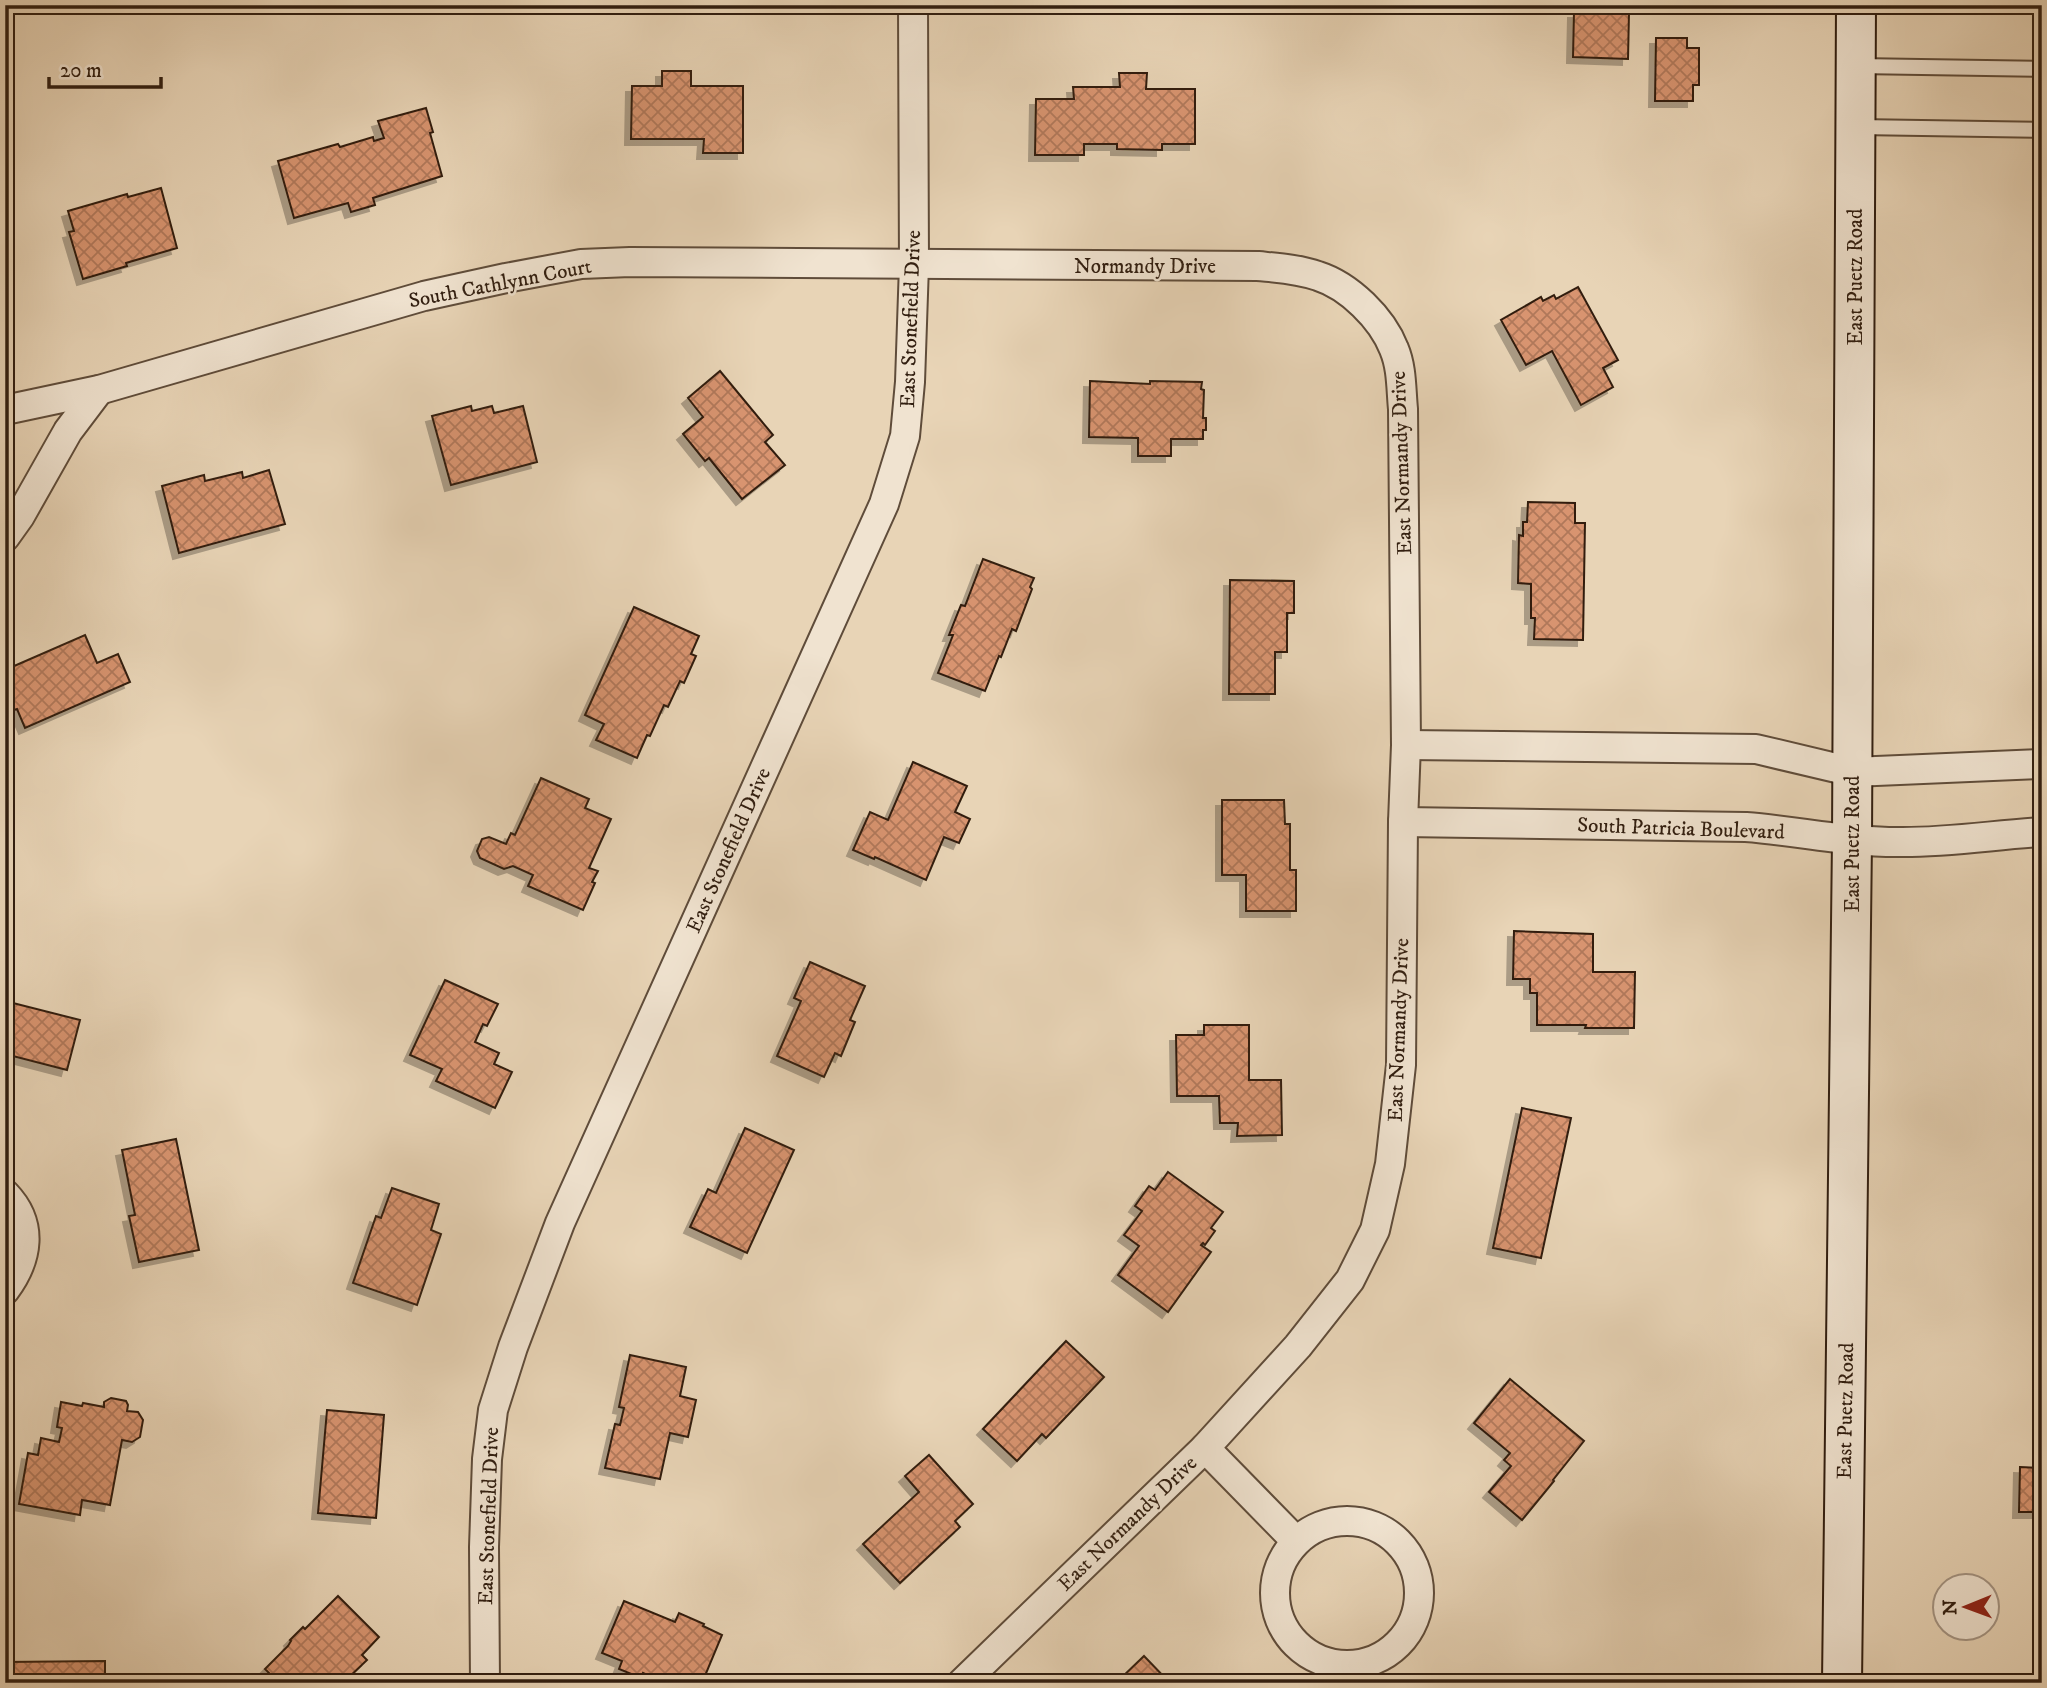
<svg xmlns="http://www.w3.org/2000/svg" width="2047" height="1688" viewBox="0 0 2047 1688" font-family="'IM FELL DW Pica',serif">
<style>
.building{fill:url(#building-cross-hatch);stroke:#311e10;stroke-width:2;filter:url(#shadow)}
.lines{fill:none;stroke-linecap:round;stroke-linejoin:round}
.lane-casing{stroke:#5f4c3a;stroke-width:18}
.street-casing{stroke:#5f4c3a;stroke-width:32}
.secondary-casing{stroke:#311e10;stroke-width:42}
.lane{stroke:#f0e3d0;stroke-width:14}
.street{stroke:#f0e3d0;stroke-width:28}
.secondary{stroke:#f0e3d0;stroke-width:38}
.labels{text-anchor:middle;stroke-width:5;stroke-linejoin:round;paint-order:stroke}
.street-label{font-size:21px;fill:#311e10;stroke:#f0e3d0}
</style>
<defs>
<pattern id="building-cross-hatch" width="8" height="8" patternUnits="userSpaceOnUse" patternTransform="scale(1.75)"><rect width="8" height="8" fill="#d8946f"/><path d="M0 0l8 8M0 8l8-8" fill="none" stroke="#b0785a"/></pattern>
<filter id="shadow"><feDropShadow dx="-6" dy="6" stdDeviation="0" flood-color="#0004"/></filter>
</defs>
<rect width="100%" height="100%" fill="#e8d4b6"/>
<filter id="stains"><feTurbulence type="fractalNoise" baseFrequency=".00286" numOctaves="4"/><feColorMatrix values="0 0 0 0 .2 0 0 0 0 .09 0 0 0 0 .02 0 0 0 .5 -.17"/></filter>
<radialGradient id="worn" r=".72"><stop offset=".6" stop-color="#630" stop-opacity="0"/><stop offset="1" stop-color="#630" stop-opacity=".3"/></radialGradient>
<g class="building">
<path d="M1574 12 1629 13 1628 59 1573 57Z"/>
<path d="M1656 38H1687V48H1699V85H1693V101H1655Z"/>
<path d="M662 71H691V86H743V153H703L704 139H631L632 86H662Z"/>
<path d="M1119 73H1147L1146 89H1195V144H1162V150L1117 149V144H1084V155H1035L1036 99H1074L1073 87H1120Z"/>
<path d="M426 108 433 132 430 133 442 176 373 198 375 205 351 212 348 203 294 218 278 161 338 144 340 147 373 137 374 141 384 138 378 121Z"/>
<path d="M161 188 177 248 126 263 127 266 83 279 69 232 74 231 68 211 127 194 128 197Z"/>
<path d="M5 242 11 262 5 264Z"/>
<path d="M1578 287 1618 360 1603 368 1613 387 1581 405 1552 351 1526 365 1501 320 1541 297 1543 301 1554 295 1556 299Z"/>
<path d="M720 371 773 435 765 442 785 465 742 499 709 458 705 461 683 434 703 417 688 398Z"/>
<path d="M1090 381 1150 384V381L1202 382 1201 389 1204 390 1203 418H1206V430H1203V439H1171V456H1138V438L1089 437Z"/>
<path d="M471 406 472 411 492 406 494 413 523 406 537 462 451 485 432 416Z"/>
<path d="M269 470 285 524 179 553 162 486 204 475 205 481 242 472 243 478Z"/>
<path d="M1528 502 1575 503V523H1585L1583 640 1534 639 1535 618H1531V584L1518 583 1519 535 1523 536V522H1527Z"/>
<path d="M983 559 1034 578 1030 587 1032 589 1016 631 1012 629 1001 657 999 656 985 691 938 673 953 635H949L961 605 965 606Z"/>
<path d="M1230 580 1294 581V613H1287V652H1275V694H1229Z"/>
<path d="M634 607 699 636 691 654 696 656 684 683 680 681 668 707 664 705 650 736 647 735 637 758 596 740 604 724 585 715Z"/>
<path d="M85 635 97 663 118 654 130 682 25 728 17 709 5 713V670Z"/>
<path d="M913 762 967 786 955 812 970 819 959 843 944 837 926 880 875 857 874 859 853 850 870 812 888 820Z"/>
<path d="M541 778 589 799 585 808 611 819 589 868 598 871 592 882 595 883 583 910 528 886 533 875 513 866 504 869 480 858 477 851 482 839 489 837 506 844 511 833 515 835Z"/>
<path d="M1222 800H1284L1285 824H1290V870H1296V911H1246V875H1222Z"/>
<path d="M1514 931 1593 934V972H1635L1634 1028H1585L1586 1025H1537V993H1530V979H1513Z"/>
<path d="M810 962 865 986 850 1020 855 1022 841 1056 835 1053 824 1077 777 1056 801 1001 794 998Z"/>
<path d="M445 980 498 1004 487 1026 483 1024 475 1042 499 1053 494 1064 512 1072 495 1108 436 1081 442 1069 410 1055Z"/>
<path d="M5 1001 80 1020 67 1070 5 1054Z"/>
<path d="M1204 1025H1249V1080H1281L1282 1135 1237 1136 1238 1123H1220L1219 1096H1177L1176 1035H1204Z"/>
<path d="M1522 1108 1571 1118 1541 1258 1493 1248Z"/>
<path d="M745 1128 794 1150 747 1253 690 1227 708 1189 716 1193Z"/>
<path d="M176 1139 199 1250 139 1262 129 1216 135 1215 122 1150Z"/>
<path d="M1168 1172 1223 1212 1211 1228 1215 1231 1205 1245 1203 1243 1201 1245 1211 1252 1168 1312 1118 1275 1139 1246 1124 1235 1142 1211 1135 1206 1149 1186 1155 1190Z"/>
<path d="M392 1188 439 1204 431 1230 441 1234 417 1305 353 1283 376 1216 381 1218Z"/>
<path d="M1066 1341 1104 1377 1046 1438 1042 1434 1017 1461 983 1429Z"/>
<path d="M630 1355 686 1367 680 1396 696 1400 688 1437 670 1433 660 1479 605 1468 615 1424 620 1425 624 1408 619 1407Z"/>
<path d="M1510 1379 1584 1441 1553 1480 1554 1481 1522 1520 1489 1492 1511 1466 1504 1460 1510 1453 1474 1423Z"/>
<path d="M111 1398 126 1401 128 1405 127 1411 138 1412 143 1420 140 1437 132 1442 122 1440 110 1505 82 1500 80 1515 19 1504 28 1453 38 1455 41 1438 59 1442 62 1428 57 1427 61 1402 82 1406 83 1403 104 1407V1402Z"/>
<path d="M327 1410 384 1415 376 1518 318 1513Z"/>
<path d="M929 1455 973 1504 955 1521 960 1527 900 1583 863 1544 919 1492 905 1476Z"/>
<path d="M2020 1467 2042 1468V1512H2019Z"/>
<path d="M338 1596 379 1637 362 1655 367 1660 345 1681 340 1676 334 1681 335 1683H274L269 1678 272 1676 265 1669 288 1646 291 1641 290 1640 303 1627 305 1629Z"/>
<path d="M624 1601 675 1622 679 1613 704 1624 703 1626 722 1635 702 1683H656L657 1680 643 1673 641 1678 619 1669 622 1661 602 1653Z"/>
<path d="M1144 1656 1170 1683H1123L1120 1679Z"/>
<path d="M105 1661V1683H5V1662Z"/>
<path d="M1547 1675 1554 1680 1555 1678 1562 1683H1541Z"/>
</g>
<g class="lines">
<g class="lane-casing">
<g id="lane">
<path d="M1857 66 2042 69"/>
<path d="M1858 127 2042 130"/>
</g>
</g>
<g class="street-casing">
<g id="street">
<path d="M5 410 99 390 424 296 506 278 581 264 630 262 1258 266C1278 268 1298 269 1318 276 1349 286 1382 318 1394 349 1402 368 1401 389 1403 409L1406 745 1403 822 1401 1065 1390 1164 1375 1230 1350 1280 1298 1346 1205 1448 962 1683"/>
<path d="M5 537 20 516 68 431 99 390"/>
<path d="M1406 745 1756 749 1853 772 2042 764"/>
<path d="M1403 822 1746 827C1797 831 1846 842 1897 842 1945 843 1993 835 2042 832"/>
<path d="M5 1194C34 1224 28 1259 5 1290"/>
<path d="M1205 1448 1296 1541"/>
<circle cx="1347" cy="1593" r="72"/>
<path d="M485 1683 484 1547 487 1459 493 1410 513 1347 560 1223 884 504 905 436 910 382 914 265 913 5"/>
</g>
</g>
<g class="secondary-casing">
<path id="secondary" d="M1842 1683 1852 840 1856 5"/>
</g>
<use href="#lane" class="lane"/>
<use href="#street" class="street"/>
<use href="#secondary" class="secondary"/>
</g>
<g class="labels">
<g class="street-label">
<text x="1145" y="273">Normandy Drive</text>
<text transform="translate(1855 277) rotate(-90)" y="7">East Puetz Road</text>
<text transform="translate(500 283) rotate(-11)" y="7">South Cathlynn Court</text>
<text transform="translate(910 319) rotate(-88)" y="7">East Stonefield Drive</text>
<text transform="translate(1401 463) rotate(-92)" y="7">East Normandy Drive</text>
<text transform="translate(1681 828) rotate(2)" y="7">South Patricia Boulevard</text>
<text transform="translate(1852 844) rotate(-90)" y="7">East Puetz Road</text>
<text transform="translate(728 850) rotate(-66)" y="7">East Stonefield Drive</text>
<text transform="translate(1398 1030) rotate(-88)" y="7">East Normandy Drive</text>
<text transform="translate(1845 1411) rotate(-89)" y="7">East Puetz Road</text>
<text transform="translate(488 1516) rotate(-88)" y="7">East Stonefield Drive</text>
<text transform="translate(1127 1523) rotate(-44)" y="7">East Normandy Drive</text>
</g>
</g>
<rect width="2047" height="1688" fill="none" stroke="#e8d4b6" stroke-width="28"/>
<rect x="7" y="7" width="2033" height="1674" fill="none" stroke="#311e10" stroke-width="3.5"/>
<rect x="14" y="14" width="2019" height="1660" fill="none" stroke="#311e10" stroke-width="2"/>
<g transform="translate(1966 1607) rotate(269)"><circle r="33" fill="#f0e3d0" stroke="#a49483" stroke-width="2"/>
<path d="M0-5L12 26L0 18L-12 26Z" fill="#8f2418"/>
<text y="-10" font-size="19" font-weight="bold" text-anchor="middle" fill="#311e10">N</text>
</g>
<path d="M49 77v10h112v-10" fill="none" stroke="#311e10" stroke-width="3.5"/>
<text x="60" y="77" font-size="21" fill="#311e10" stroke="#f0e3d0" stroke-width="5" paint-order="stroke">20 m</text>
<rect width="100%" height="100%" filter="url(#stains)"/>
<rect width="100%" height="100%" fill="url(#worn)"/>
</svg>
